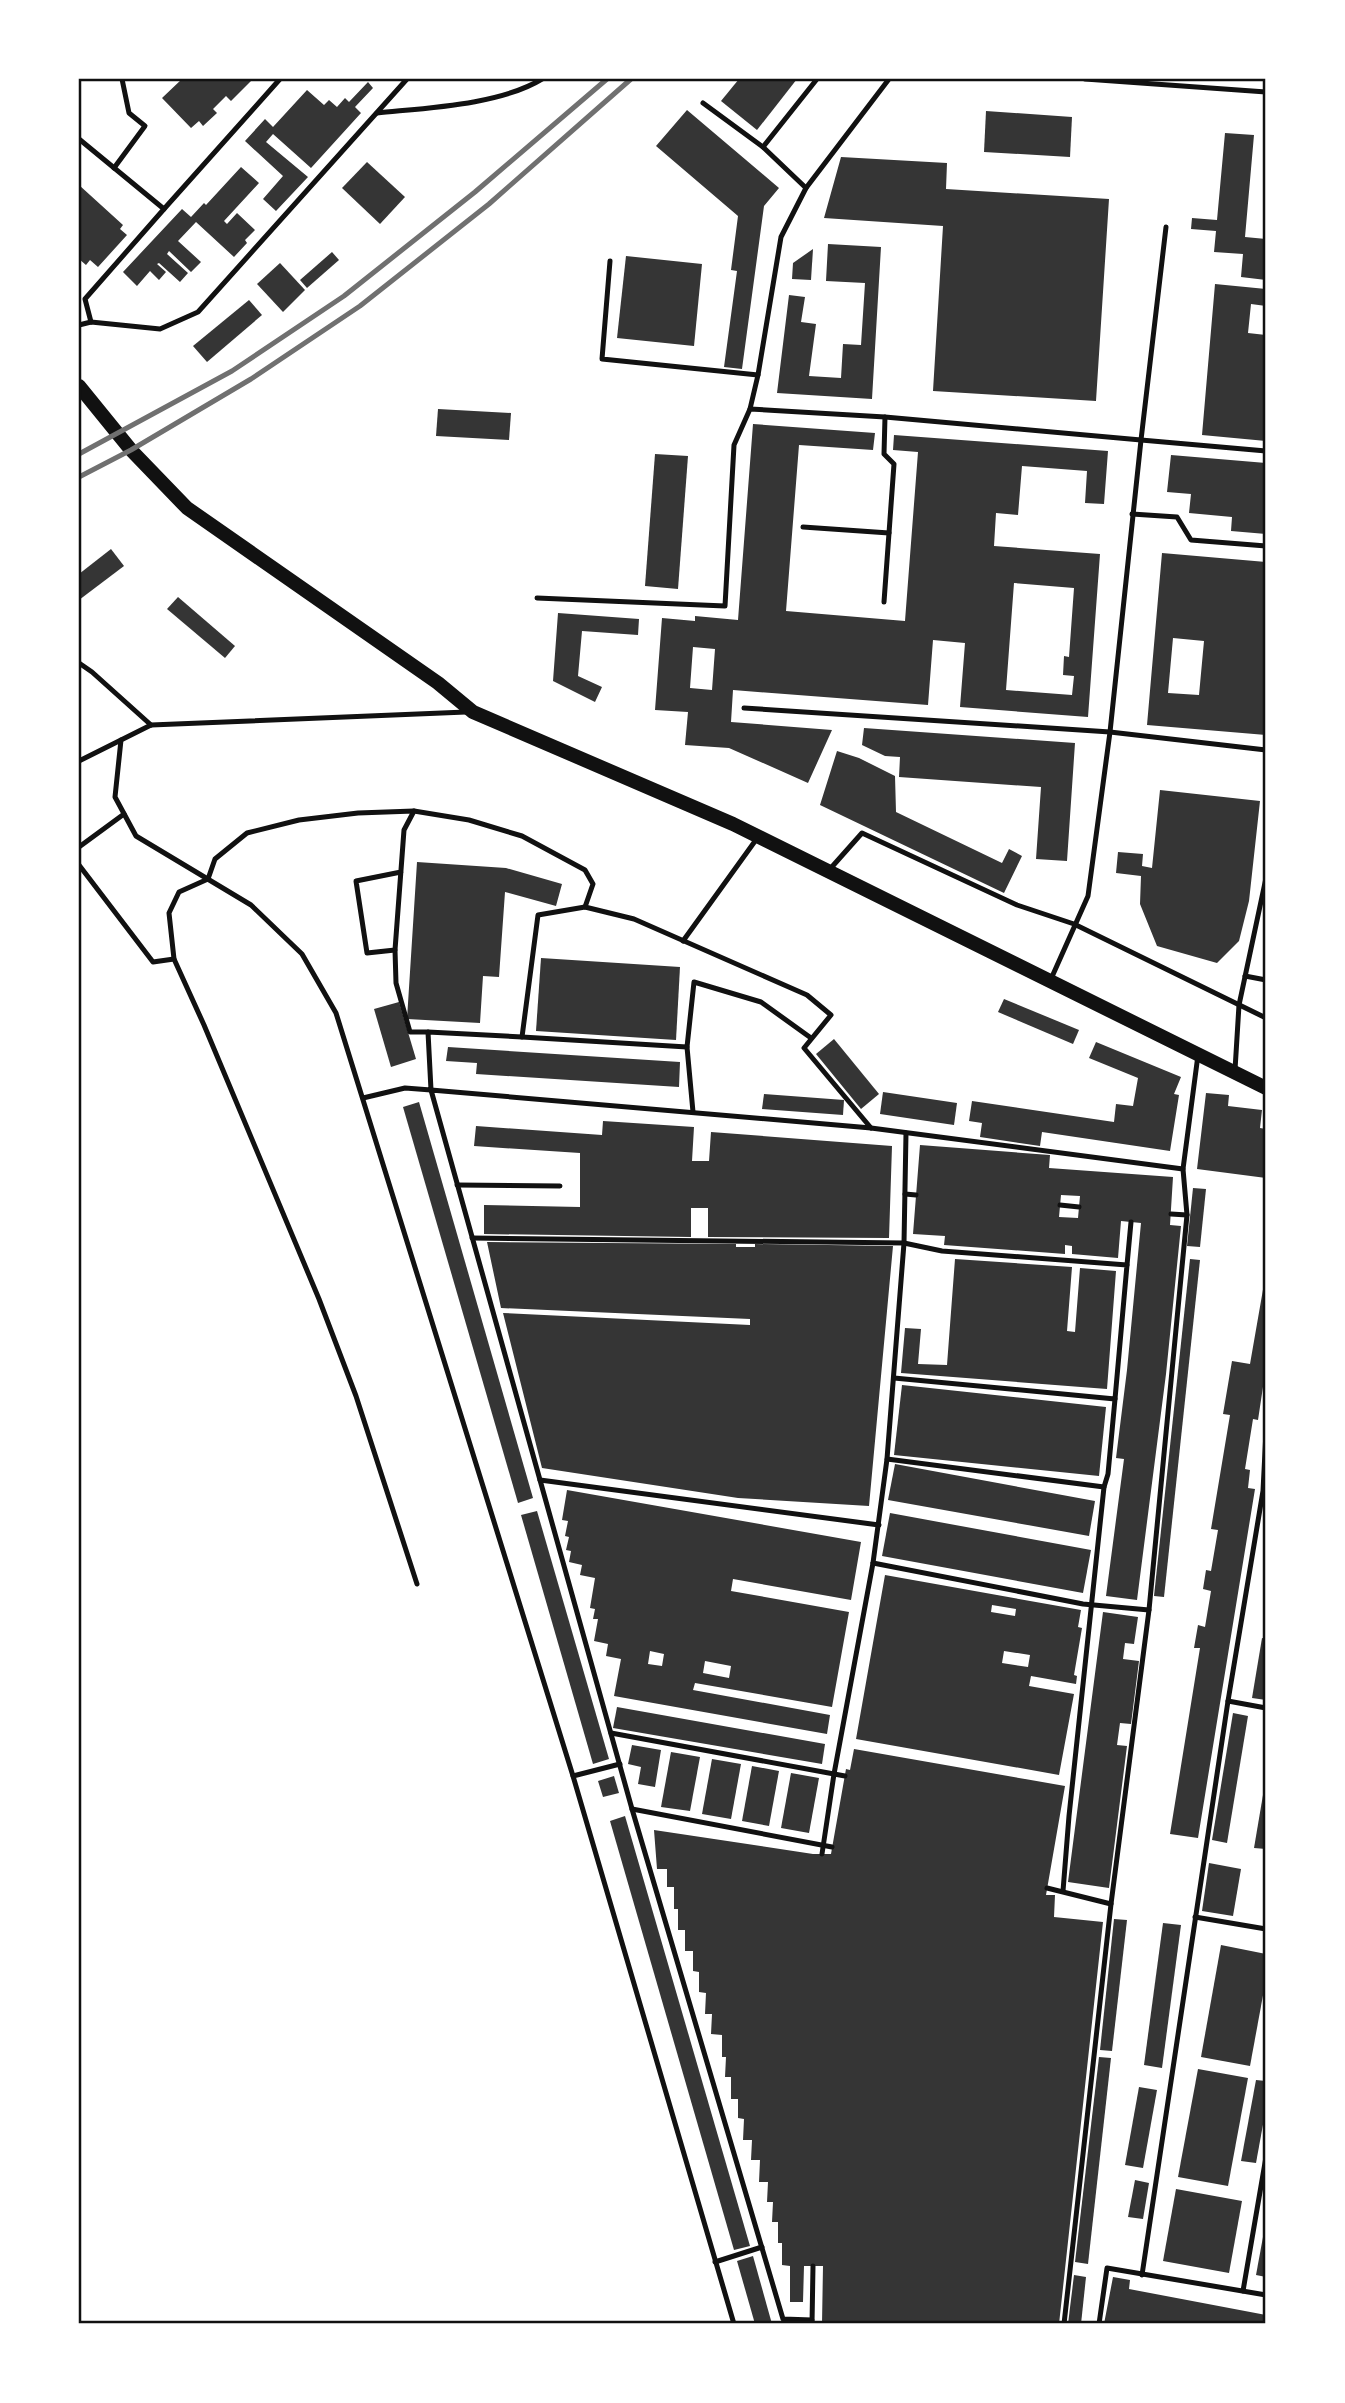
<svg xmlns="http://www.w3.org/2000/svg" width="1345" height="2403" viewBox="0 0 1345 2403" font-family="'Golos Text',sans-serif">
<style>
.building{fill:#353535;fill-rule:evenodd}
.lines{fill:none;stroke-linecap:round;stroke-linejoin:round}
.service{stroke:#111;stroke-width:5}
.secondary{stroke:#111;stroke-width:14}
.rail{stroke:#707070;stroke-width:5}
.neatline{fill:none;stroke:#111;stroke-width:2.5}
</style>
<rect width="100%" height="100%" fill="#fff"/>
<g class="building">
<path d="M182 79H253L231 101 226 96 213 109 217 113 203 126 199 121 191 128 162 98Z"/>
<path d="M739 79H797L757 130 721 101Z"/>
<path d="M368 82 373 88 355 107 361 113 311 168 273 134 266 142 308 177 276 211 263 199 283 176 245 141 265 119 273 127 307 90 324 105 329 100 337 107 345 98 349 102Z"/>
<path d="M687 110 779 188 764 206 742 369 724 367 737 271 731 270 738 216 656 146Z"/>
<path d="M986 111 1072 117 1070 157 984 152Z"/>
<path d="M1225 133 1254 135 1245 237 1266 239V280L1241 277 1243 254 1214 252 1216 231 1191 229 1192 218 1217 220Z"/>
<path d="M841 157 947 163 946 189 1109 199 1096 401 933 391 943 226 824 218Z"/>
<path d="M367 162 405 197 380 224 342 188Z"/>
<path d="M241 167 259 183 224 221 227 224 237 213 255 230 245 240 247 243 234 257 196 222 178 241 201 262 191 272 169 251 167 254 188 273 180 282 159 263 157 264 166 272 159 280 150 271 137 286 123 272 182 209 191 217 204 203 206 205Z"/>
<path d="M79 185 123 225 120 229 127 235 98 267 90 260 86 265 79 259Z"/>
<path d="M828 244 881 247 872 399 777 393 789 295 805 297 801 322 816 324 809 376 841 378 843 344 861 345 865 283 826 281Z"/>
<path d="M813 249 811 280 792 279 793 263Z"/>
<path d="M332 252 339 260 307 288 300 280Z"/>
<path d="M626 256 702 264 694 346 617 338Z"/>
<path d="M280 263 305 290 283 312 257 284Z"/>
<path d="M1215 284 1266 289V306L1251 304 1248 333 1266 335V441L1202 435Z"/>
<path d="M249 300 262 315 207 362 193 346Z"/>
<path d="M438 409 511 413 509 440 436 436Z"/>
<path d="M753 424 875 433 873 450 799 445 786 611 905 621 918 452 893 450 894 435 1108 451 1104 504 1085 503 1087 471 1022 466 1018 515 996 513 994 546 1100 554 1088 717 960 707 965 643 933 640 928 705 733 690 731 722 832 730 808 783 729 748 685 745 688 712 655 710 662 618 695 621V616L738 620ZM1014 583 1074 588 1069 657 1064 656 1063 675 1074 676 1072 695 1006 690ZM693 647 715 649 712 690 690 688Z"/>
<path d="M655 454 688 456 678 589 645 586Z"/>
<path d="M1171 455 1266 463V534L1231 531 1232 517 1189 513 1191 494 1167 492Z"/>
<path d="M111 549 124 566 79 600V574Z"/>
<path d="M1162 553 1266 562V735L1147 725ZM1173 638 1204 641 1199 695 1168 693Z"/>
<path d="M178 597 235 646 225 658 167 609Z"/>
<path d="M558 613 639 619 638 635 582 631 578 676 602 687 595 702 553 681Z"/>
<path d="M864 728 1075 743 1067 861 1036 859 1041 787 899 777 900 757 885 756 862 745Z"/>
<path d="M837 751 859 758 895 776 896 812 1002 863 1009 849 1022 856 1004 893 820 805Z"/>
<path d="M1160 790 1260 801 1249 901 1239 941 1217 963 1157 946 1140 904 1141 876 1116 873 1118 852 1143 854 1142 866 1152 868Z"/>
<path d="M417 862 506 868 562 884 556 906 505 892 499 977 483 976 480 1023 407 1019Z"/>
<path d="M541 958 680 967 676 1040 536 1031Z"/>
<path d="M1004 999 1079 1030 1073 1044 998 1012Z"/>
<path d="M399 1002 416 1059 391 1067 374 1009Z"/>
<path d="M834 1039 879 1094 861 1109 816 1054Z"/>
<path d="M1096 1042 1181 1077 1174 1094 1179 1095 1170 1151 1042 1132 1040 1146 980 1137 982 1123 969 1121 972 1101 1114 1122 1116 1104 1133 1106 1138 1078 1089 1058Z"/>
<path d="M448 1047 680 1062 679 1087 476 1074 477 1063 446 1061Z"/>
<path d="M883 1092 957 1103 954 1125 880 1114Z"/>
<path d="M1206 1093 1229 1095 1228 1106 1262 1110 1260 1128 1266 1129V1178L1197 1169Z"/>
<path d="M764 1094 844 1100 843 1115 762 1109Z"/>
<path d="M419 1102 533 1498 518 1503 403 1107Z"/>
<path d="M603 1121 694 1127 692 1161H709L711 1132 892 1146 889 1238 708 1237V1208H691V1237L484 1234V1205L580 1207V1153L474 1146 476 1126 602 1135Z"/>
<path d="M920 1145 1050 1155 1049 1168 1173 1177 1170 1225 1181 1226 1166 1374 1137 1600 1106 1596 1124 1459 1116 1458 1127 1370 1141 1223 1121 1221 1118 1258 1072 1254V1246L1065 1245V1254L944 1245 945 1236 913 1234ZM1061 1195 1080 1196 1078 1218 1059 1217Z"/>
<path d="M1193 1188 1206 1189 1200 1247 1187 1246Z"/>
<path d="M487 1242 736 1244V1247H755V1244L893 1246 869 1506 738 1498 542 1468 503 1313 750 1325V1319L501 1308Z"/>
<path d="M955 1259 1072 1267 1067 1331 1075 1332 1080 1268 1116 1271 1107 1389 901 1373 905 1328 921 1329 918 1364 947 1365Z"/>
<path d="M1190 1259 1200 1260 1164 1597 1154 1596Z"/>
<path d="M1265 1278 1266 1367 1258 1420 1253 1419 1245 1469 1250 1470 1248 1488 1255 1489 1198 1838 1170 1834 1200 1648H1194L1198 1625 1205 1627 1211 1591 1203 1589 1206 1570 1211 1571 1218 1530 1211 1529 1230 1415 1223 1414 1232 1361 1250 1364Z"/>
<path d="M902 1385 1106 1407 1099 1476 894 1455Z"/>
<path d="M895 1464 1095 1501 1089 1536 888 1500Z"/>
<path d="M567 1490 861 1542 851 1600 733 1579 731 1591 849 1612 832 1707 695 1683 693 1690 830 1715 827 1734 614 1696 621 1659 606 1656 608 1644 594 1641 598 1619H593L595 1609 590 1608 595 1578 580 1575 582 1565 569 1562 571 1551 566 1550 569 1537 565 1536 568 1521 562 1520ZM650 1651 664 1654 662 1666 648 1664ZM705 1661 731 1666 729 1678 703 1673Z"/>
<path d="M537 1511 609 1759 593 1764 521 1515Z"/>
<path d="M890 1513 1091 1550 1083 1593 882 1556Z"/>
<path d="M885 1575 1081 1610 1078 1627 1082 1628 1074 1675 1077 1676 1076 1684 1031 1676 1029 1686 1074 1694 1059 1775 856 1739ZM992 1605 1016 1609 1015 1616 991 1612ZM1004 1651 1030 1655 1028 1667 1002 1663Z"/>
<path d="M1103 1612 1138 1617 1134 1644 1125 1643 1123 1659 1139 1661 1131 1724 1120 1723 1117 1745 1127 1746 1109 1888 1068 1882Z"/>
<path d="M1262 1638 1266 1639V1700L1252 1698Z"/>
<path d="M617 1707 825 1744 822 1764 613 1728Z"/>
<path d="M1233 1713 1248 1716 1227 1843 1212 1840Z"/>
<path d="M632 1745 661 1750 655 1787 638 1784 641 1767 628 1764Z"/>
<path d="M854 1749 1065 1786 1046 1895H1055L1054 1917 1103 1922 1059 2324H822L823 2266H804L803 2302H790V2266L782 2265V2243H778V2222H772L773 2202H767L768 2182H759L760 2160H751L752 2140H743L744 2119 738 2118V2099H731V2077H725L726 2057H722V2035L711 2034 712 2014H705L706 1993 699 1992V1972L693 1971V1951H685V1930H678V1909H674V1887H667V1869H657L654 1830 813 1854H831L846 1769 850 1770Z"/>
<path d="M671 1752 700 1757 690 1811 661 1807Z"/>
<path d="M712 1759 741 1764 731 1819 702 1814Z"/>
<path d="M752 1766 779 1771 769 1826 742 1821Z"/>
<path d="M791 1773 819 1778 809 1833 781 1828Z"/>
<path d="M614 1776 619 1793 603 1797 598 1781Z"/>
<path d="M1265 1783H1266V1849L1254 1848Z"/>
<path d="M625 1816 750 2246 734 2250 610 1821Z"/>
<path d="M1209 1863 1241 1869 1233 1916 1202 1911Z"/>
<path d="M1114 1919 1127 1920 1112 2051 1100 2050Z"/>
<path d="M1163 1923 1181 1925 1162 2068 1144 2065Z"/>
<path d="M1221 1945 1266 1954V1979L1250 2066 1201 2057Z"/>
<path d="M1099 2057 1111 2058 1088 2264 1075 2262Z"/>
<path d="M1198 2069 1248 2078 1228 2186 1178 2177Z"/>
<path d="M1256 2080 1266 2081V2108L1256 2163 1241 2161Z"/>
<path d="M1139 2087 1157 2090 1143 2168 1125 2165Z"/>
<path d="M1135 2180 1149 2183 1143 2219 1128 2217Z"/>
<path d="M1176 2189 1242 2201 1229 2273 1163 2261Z"/>
<path d="M1265 2226H1266V2277L1256 2275Z"/>
<path d="M753 2256 772 2324H755L737 2261Z"/>
<path d="M1074 2275 1086 2277 1081 2324H1068Z"/>
<path d="M1113 2277 1130 2280 1129 2289 1266 2315V2324H1104Z"/>
</g>
<g class="lines">
<g class="service">
<path d="M1085 79 1266 92"/>
<path d="M703 103 763 147 806 188"/>
<path d="M377 113C425 108 500 105 542 79"/>
<path d="M79 139 164 209 85 299 91 322"/>
<path d="M763 147 817 79"/>
<path d="M114 168 145 126 129 113 122 79"/>
<path d="M164 209 280 79"/>
<path d="M610 261 602 359 758 375"/>
<path d="M79 325 91 322 160 329 198 312 407 79"/>
<path d="M750 409 758 375 781 237 806 188 889 79"/>
<path d="M1132 514 1177 517 1191 540 1266 546"/>
<path d="M803 527 889 533"/>
<path d="M537 598 725 606 734 445 750 409 885 417 1141 440 1166 227"/>
<path d="M884 602 894 464 884 454 885 417"/>
<path d="M79 663 92 672 151 725"/>
<path d="M744 708 1110 732 1266 750"/>
<path d="M466 712 151 725 121 740 115 797 136 836 251 905 302 954 336 1013 573 1776 734 2324"/>
<path d="M79 761 121 740"/>
<path d="M79 847 124 814"/>
<path d="M79 865 153 962 174 959"/>
<path d="M830 869 862 833 1017 905 1074 924 1266 1018"/>
<path d="M401 872 356 881 367 953 395 950 404 830 414 811"/>
<path d="M683 941 758 837"/>
<path d="M395 950 396 983 410 1032H428"/>
<path d="M1245 976 1266 980"/>
<path d="M1051 979 1088 896 1110 732 1141 440 1266 451"/>
<path d="M522 1037 687 1047 694 982 761 1002 811 1038"/>
<path d="M687 1047 693 1112"/>
<path d="M1235 1070 1239 1005 1266 878"/>
<path d="M363 1098 405 1088 431 1090 428 1032 522 1037 538 915 585 907 634 919 807 995 831 1015 804 1048 871 1128"/>
<path d="M457 1185 560 1186"/>
<path d="M905 1194 916 1195"/>
<path d="M1060 1205 1079 1207"/>
<path d="M1171 1214 1187 1215"/>
<path d="M472 1238 904 1243 942 1251 1127 1265 1115 1399 894 1378"/>
<path d="M1127 1265 1131 1222"/>
<path d="M887 1459 1104 1487 1069 1816 1063 1891"/>
<path d="M540 1480 632 1809 783 2319 812 2320"/>
<path d="M1104 1487 1108 1474 1115 1399"/>
<path d="M879 1525 540 1480 431 1090 871 1128 1183 1169"/>
<path d="M873 1563 1083 1604 1149 1610"/>
<path d="M417 1584 356 1396 319 1299 204 1025 174 959 169 913 179 892 208 879 215 859 247 833 299 820 358 813 414 811 469 820 522 836 585 870 593 884 585 907"/>
<path d="M1228 1701 1266 1708"/>
<path d="M611 1733 845 1776"/>
<path d="M573 1776 620 1764"/>
<path d="M632 1809 832 1847"/>
<path d="M822 1854 834 1774 873 1563 887 1459 904 1243 906 1133"/>
<path d="M1047 1888 1111 1904"/>
<path d="M1195 1917 1266 1929"/>
<path d="M715 2262 762 2247"/>
<path d="M1142 2275 1228 1701 1263 1491 1266 1432"/>
<path d="M1243 2291 1266 2157"/>
<path d="M812 2324 813 2266"/>
<path d="M1064 2324 1111 1904 1149 1610 1187 1215 1183 1169 1198 1055"/>
<path d="M1099 2324 1107 2268 1266 2295"/>
</g>
<path class="secondary" d="M79 386 131 450 187 508 438 683 473 712 733 824 1266 1088"/>
<g class="rail">
<path d="M79 454 232 371 344 296 475 192 607 79"/>
<path d="M79 477 131 450 251 379 360 306 489 204 631 79"/>
</g>
</g>
<rect width="1345" height="2403" fill="none" stroke="#ffffff" stroke-width="161"/>
<rect x="80" y="80" width="1184" height="2242" class="neatline"/>
</svg>
